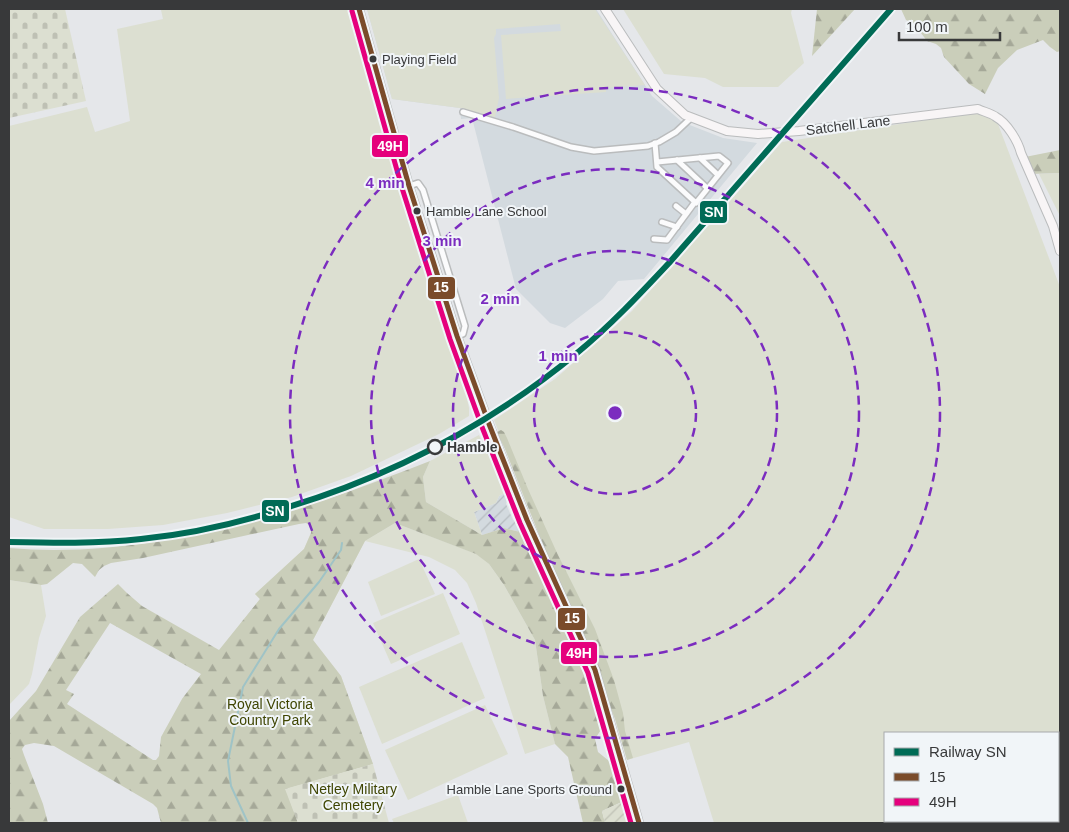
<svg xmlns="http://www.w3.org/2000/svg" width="1069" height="832" viewBox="0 0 1069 832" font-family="Helvetica,sans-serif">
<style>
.built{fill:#d3dadf}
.industrial{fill:url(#industrial-furrows)}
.green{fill:#dcdfd1;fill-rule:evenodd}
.forest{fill:url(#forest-firs);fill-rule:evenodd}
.cemetery{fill:url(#cemetery-stones)}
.garden{fill:url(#garden-furrows)}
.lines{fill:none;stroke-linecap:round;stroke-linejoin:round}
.stream{stroke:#9fc3c6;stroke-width:2}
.street-casing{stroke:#babcbd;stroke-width:8}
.secondary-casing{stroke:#babcbd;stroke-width:10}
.street{stroke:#fbfbfc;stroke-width:5}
.secondary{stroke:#f8f5f6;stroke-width:8}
.bus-1-casing{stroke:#f1f5f8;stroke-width:9}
.bus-2-casing{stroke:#f1f5f8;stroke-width:9}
.bus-1{stroke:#7a4b2a;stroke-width:5}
.bus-2{stroke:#e5007d;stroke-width:5}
.rail-1-casing{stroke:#f1f5f8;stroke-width:10}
.rail-1{stroke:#006b56;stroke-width:6}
.ring{fill:none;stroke:#7b2cbf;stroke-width:2.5;stroke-dasharray:9 6}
.bus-dot{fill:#38393a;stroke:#f1f5f8;stroke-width:2}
.stop-dot{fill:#f1f5f8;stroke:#38393a;stroke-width:2.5}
.labels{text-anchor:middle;stroke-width:4;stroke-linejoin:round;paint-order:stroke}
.bus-label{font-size:13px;fill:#38393a;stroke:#f1f5f8;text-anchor:start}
.street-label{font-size:14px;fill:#38393a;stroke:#f1f5f8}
.stop-label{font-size:14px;font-weight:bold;fill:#38393a;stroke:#f1f5f8;text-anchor:start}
.park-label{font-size:14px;fill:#3f4502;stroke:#f1f5f8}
.centre{fill:#7b2cbf;stroke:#f1f5f8;stroke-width:2.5}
.ring-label{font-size:15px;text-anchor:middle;font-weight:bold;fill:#7b2cbf;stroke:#f1f5f8;stroke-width:4;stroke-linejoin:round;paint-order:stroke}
.line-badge{stroke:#f1f5f8;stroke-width:2}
.badge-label{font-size:14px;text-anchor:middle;font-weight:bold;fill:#fff}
</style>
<defs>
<pattern id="industrial-furrows" width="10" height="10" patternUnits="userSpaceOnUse" patternTransform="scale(1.25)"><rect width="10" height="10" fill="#d3dadf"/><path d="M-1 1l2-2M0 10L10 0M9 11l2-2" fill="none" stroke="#b6bcc0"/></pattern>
<pattern id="forest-firs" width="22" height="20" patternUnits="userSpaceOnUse" patternTransform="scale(1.25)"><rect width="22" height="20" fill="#caceba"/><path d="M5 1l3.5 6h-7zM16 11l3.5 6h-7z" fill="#a5a898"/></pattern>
<pattern id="cemetery-stones" width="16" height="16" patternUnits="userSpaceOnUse" patternTransform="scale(1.25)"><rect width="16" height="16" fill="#dcdfd1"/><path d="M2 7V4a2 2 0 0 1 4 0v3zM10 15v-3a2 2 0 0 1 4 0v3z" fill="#bec0b4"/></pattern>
<pattern id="garden-furrows" width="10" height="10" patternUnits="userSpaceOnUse" patternTransform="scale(1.25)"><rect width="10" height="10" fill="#dcdfd1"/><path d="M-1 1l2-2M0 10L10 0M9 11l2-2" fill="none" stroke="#bec0b4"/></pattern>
</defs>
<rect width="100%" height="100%" fill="#e5e7ea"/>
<path class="built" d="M367 9H596L652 96 682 122 723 138 757 143 644 279 618 281 603 299 565 328 550 323 516 289 472 118 461 119 460 108 392 99Z"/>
<path class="industrial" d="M505 493 507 500 506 504 513 520 519 523 524 533 504 528 482 535 474 512 496 503 499 496Z"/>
<g class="green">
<path d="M165 9H348L362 51 394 171 458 356 469 408V416L439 434 351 476 292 497 227 513 163 525 108 529H44L9 517V126L87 107 95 132 130 121 117 29 163 19 161 10Z"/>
<path d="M367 9H595L645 85 606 88V92L506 99 501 35 561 31 560 24 496 29V34L494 38 499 98 495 117 460 108 392 99Z"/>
<path d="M623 9H792L791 13 804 63 778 87H723L705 78 664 74Z"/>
<path d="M978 112 990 117 998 124 1060 287V823H714L689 742 627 760 615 719 592 658 524 498 494 420 555 379 632 311 782 142ZM885 733H1058V821H885Z"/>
<path d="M1060 173V216L1039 174Z"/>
<path d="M479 435 500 479 505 493 499 496 496 503 474 512 482 535 426 502 423 477 430 461Z"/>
<path d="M395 523 477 554 489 564 504 585 535 640 543 696 555 744 525 754 476 603 467 583 455 570 429 557 365 541 313 640 341 676 373 764 286 789 298 823 182 699 260 599 255 594 304 549 311 533 365 541Z"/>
<path d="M419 559 435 594 381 616 368 582Z"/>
<path d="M9 580 41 585 46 616 39 638 32 674 29 684 9 705Z"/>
<path d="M443 593 460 634 391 664 373 623Z"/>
<path d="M462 642 485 698 382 744 359 687Z"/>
<path d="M485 705 508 754 408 800 385 750Z"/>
<path d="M458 795 468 823H394L392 819Z"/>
</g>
<g class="forest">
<path d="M817 9H855L812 56Z"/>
<path d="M901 9H1060V51L1057 52 1050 47 1043 40 1017 50 998 68 985 94 969 84 944 57 941 48 936 44 927 41 921 33 918 25 906 20Z"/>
<path d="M1060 150V173L1030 174 1025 157Z"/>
<path d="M501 430 504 432 507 438 528 489 558 555 595 629 614 680 623 713 625 731 633 758 627 760 615 719 592 658 546 552 505 449 498 435 497 432Z"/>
<path d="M430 461 423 477 426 502 482 535 504 528 524 533 578 658 602 728 595 739 598 752 614 765 619 782 638 823H632L624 801 602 811 605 823H583L568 757 555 744 543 696 535 640 504 585 489 564 476 554 395 523 365 541 313 640 341 676 373 764 286 789 298 823H161L157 808 153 804 54 746 34 743 25 745 22 749 24 755 43 804 48 823H9V721L36 691 80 617 118 584 127 593 142 606 219 650 260 599 255 594 304 549 311 533V526L306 523 299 524 143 558 111 563 104 566 99 570 95 577 82 564 73 563 47 584 41 585 9 580V548C101 556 195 538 283 512 297 508 312 504 327 499 361 488 396 474 430 461ZM110 623 201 674 182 699 161 737 159 756 156 760H153L67 704 74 694 66 690Z"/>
</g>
<g class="cemetery">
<path d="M9 9H65L86 101 9 118Z"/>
<path d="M373 764 389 823H298L285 789Z"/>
</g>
<path class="garden" d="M624 801 632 823H605L602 811Z"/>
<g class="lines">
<path class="stream" d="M248 823 231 786 228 761 243 687 279 629 319 582 341 550 342 543"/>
<g class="street-casing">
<g id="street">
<path d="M463 112 513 127 571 147 594 151 648 146 659 142 676 132 692 117"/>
<path d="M655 143 657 167 696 203 728 163 719 156 657 162"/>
<path d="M700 158 718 175"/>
<path d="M677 160 707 188"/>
<path d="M409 186 418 183 423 190 465 326 463 334 457 336"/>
<path d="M676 206 686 214"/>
<path d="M662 222 677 227"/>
<path d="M654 239 667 240 695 202"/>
</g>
</g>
<g class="secondary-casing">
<g id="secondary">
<path d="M359 9 409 186 432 257 457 336 489 424 527 520 595 670 639 823"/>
<path d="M605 9 657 89 685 115 727 131 758 134 799 131 978 109C984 112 991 113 996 117 1007 123 1018 141 1021 153L1053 226 1060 251"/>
</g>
</g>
<use href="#street" class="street"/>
<use href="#secondary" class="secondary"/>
<g class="bus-1-casing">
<path id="bus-1" d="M359 9 409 186 457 336 489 424 527 520 595 670 639 823"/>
</g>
<g class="bus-2-casing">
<path id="bus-2" d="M352 11 402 188 450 339 482 427 520 523 588 673 631 823"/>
</g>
<use href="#bus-1" class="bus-1"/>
<use href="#bus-2" class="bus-2"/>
<g class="rail-1-casing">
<path id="rail-1" d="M9 542C53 543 97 544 141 539 190 534 239 523 285 508 392 476 491 424 577 353 610 326 640 294 669 263L891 9"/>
</g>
<use href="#rail-1" class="rail-1"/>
</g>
<g class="ring">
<circle cx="615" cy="413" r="81"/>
<circle cx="615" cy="413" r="162"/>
<circle cx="615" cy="413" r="244"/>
<circle cx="615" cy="413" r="325"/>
</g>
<g class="bus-dot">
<circle cx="373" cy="59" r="4.5"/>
<circle cx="417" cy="211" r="4.5"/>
<circle cx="621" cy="789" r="4.5"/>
</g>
<circle class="stop-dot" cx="435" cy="447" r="7"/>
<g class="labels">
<g class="bus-label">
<text x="382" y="64">Playing Field</text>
<text x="426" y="216">Hamble Lane School</text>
<text x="612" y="794" text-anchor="end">Hamble Lane Sports Ground</text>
</g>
<g class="street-label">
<text transform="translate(848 125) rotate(-7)" y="5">Satchell Lane</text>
</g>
<g class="stop-label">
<text x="447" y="452">Hamble</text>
</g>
<g class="park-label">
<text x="270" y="709">Royal Victoria<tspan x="270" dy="16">Country Park</tspan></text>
<text x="353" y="794">Netley Military<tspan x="353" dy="16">Cemetery</tspan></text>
</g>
</g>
<circle cx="615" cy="413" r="8" class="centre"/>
<g class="ring-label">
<text x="385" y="188">4 min</text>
<text x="442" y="246">3 min</text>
<text x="500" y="304">2 min</text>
<text x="558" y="361">1 min</text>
</g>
<g class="line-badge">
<rect x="371" y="134" width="38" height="24" rx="5" fill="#e5007d"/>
<rect x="699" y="200" width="29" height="24" rx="5" fill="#006b56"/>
<rect x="427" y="276" width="29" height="24" rx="5" fill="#7a4b2a"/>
<rect x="261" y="499" width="29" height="24" rx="5" fill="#006b56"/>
<rect x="557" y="607" width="29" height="24" rx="5" fill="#7a4b2a"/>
<rect x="560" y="641" width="38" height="24" rx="5" fill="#e5007d"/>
</g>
<g class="badge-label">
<text x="390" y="151">49H</text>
<text x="714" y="217">SN</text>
<text x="441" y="292">15</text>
<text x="275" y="516">SN</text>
<text x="572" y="623">15</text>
<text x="579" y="658">49H</text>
</g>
<rect width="1069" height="832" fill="none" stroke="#38393a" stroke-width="20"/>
<rect x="884" y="732" width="175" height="90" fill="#f1f5f8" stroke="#a7aaac"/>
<rect x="894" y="748" width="25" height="8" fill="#006b56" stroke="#a7aaac"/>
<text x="929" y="757" font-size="15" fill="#38393a">Railway SN</text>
<rect x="894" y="773" width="25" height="8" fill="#7a4b2a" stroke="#a7aaac"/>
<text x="929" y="782" font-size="15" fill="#38393a">15</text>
<rect x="894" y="798" width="25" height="8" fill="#e5007d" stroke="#a7aaac"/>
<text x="929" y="807" font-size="15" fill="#38393a">49H</text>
<path d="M899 32v8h101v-8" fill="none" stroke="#38393a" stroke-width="2.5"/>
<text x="906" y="32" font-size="15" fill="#38393a" stroke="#f1f5f8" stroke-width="4" paint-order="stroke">100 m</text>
</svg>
